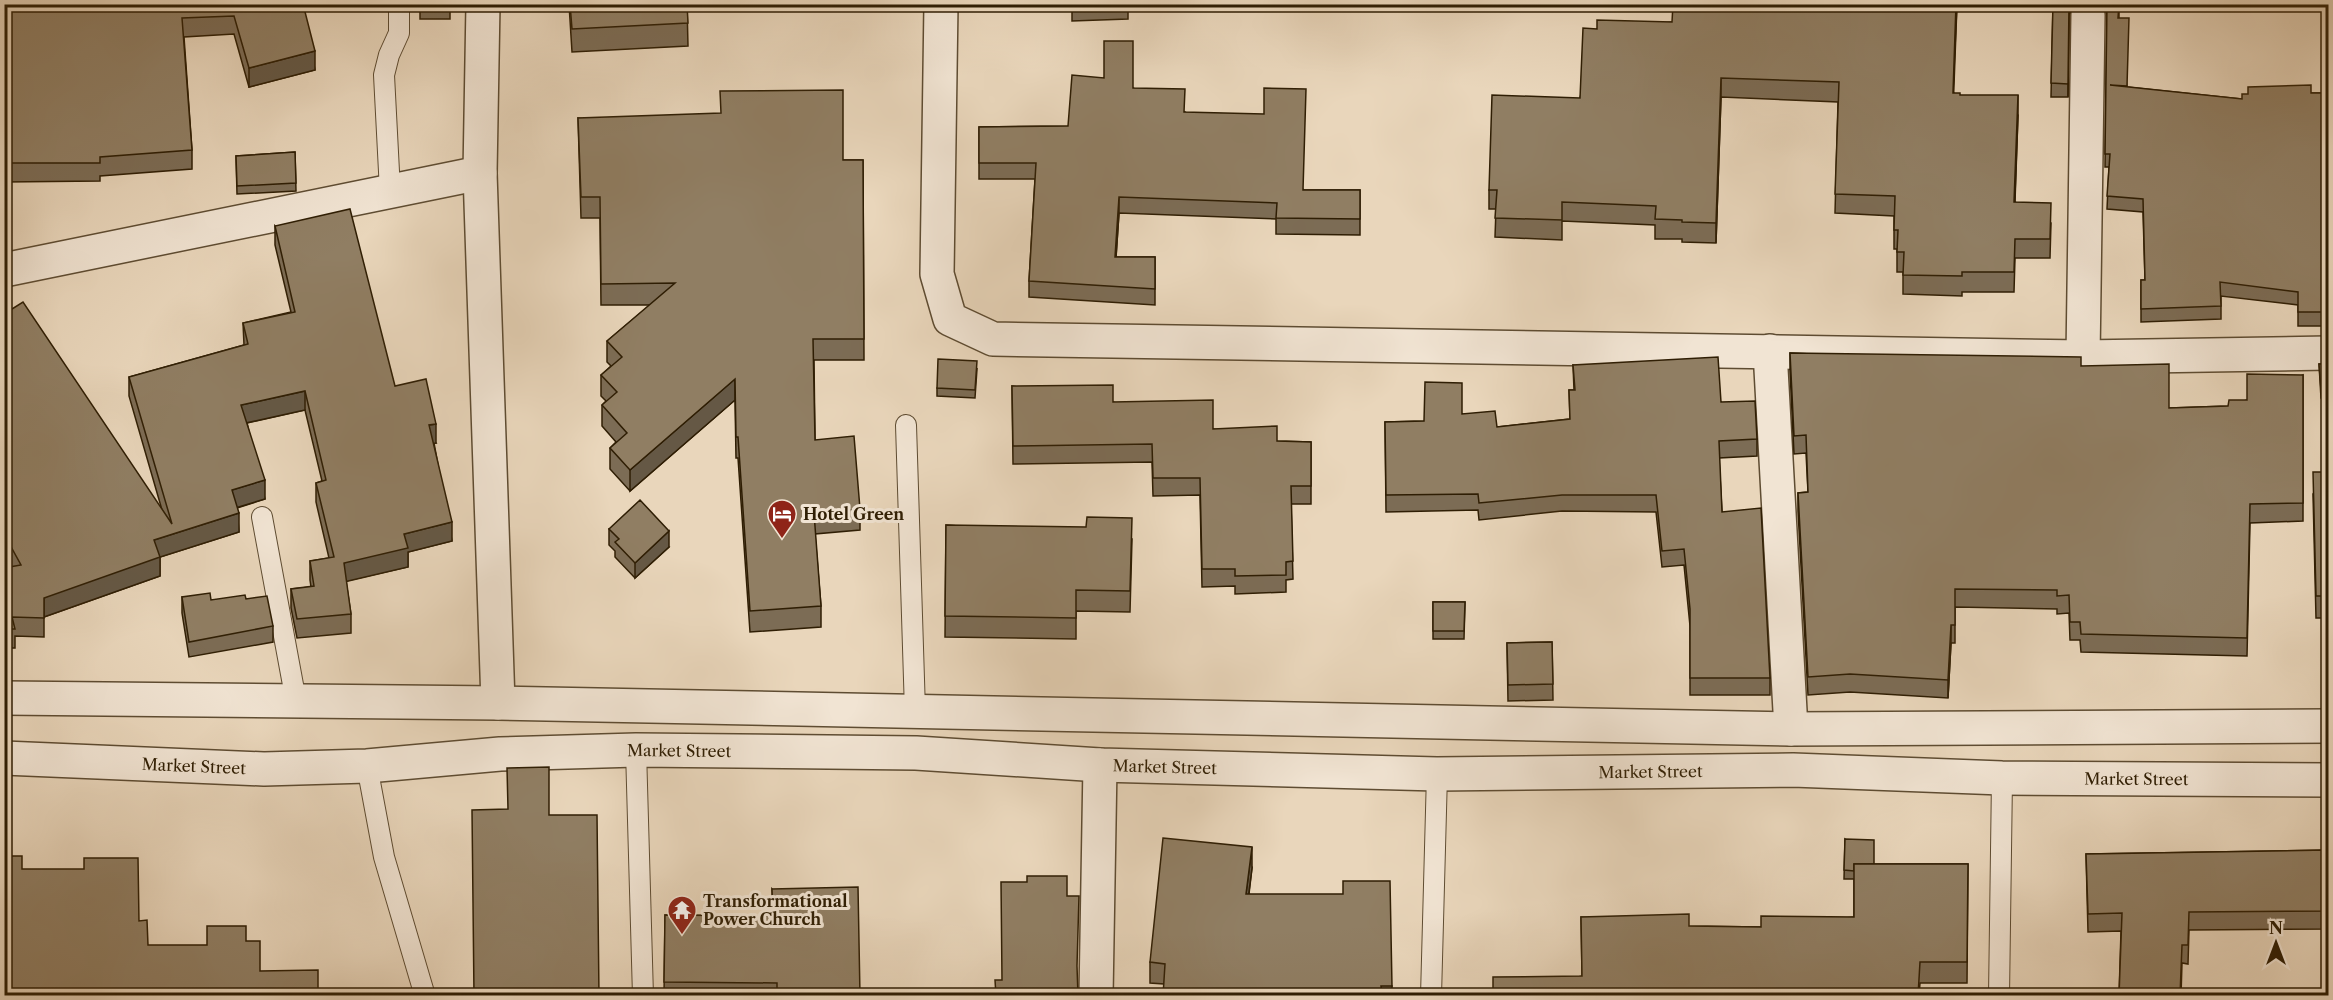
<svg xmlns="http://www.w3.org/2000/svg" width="2333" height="1000" viewBox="0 0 2333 1000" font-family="'Libre Caslon Text',serif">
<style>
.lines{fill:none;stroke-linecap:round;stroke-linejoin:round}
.service-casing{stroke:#5e4c32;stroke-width:22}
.minor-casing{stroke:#5e4c32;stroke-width:36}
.service{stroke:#f1e4d3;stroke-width:20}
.minor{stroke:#f1e4d3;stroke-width:33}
.wall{fill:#7c6c55;stroke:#2f1e04;stroke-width:1.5}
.shaded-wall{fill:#655845;stroke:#2f1e04;stroke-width:1.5}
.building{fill:#907e63;stroke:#2f1e04;stroke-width:1.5}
.labels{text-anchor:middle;stroke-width:6;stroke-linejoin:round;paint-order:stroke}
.poi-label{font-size:16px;font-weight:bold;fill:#2f1e04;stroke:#f1e4d3;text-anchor:start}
.street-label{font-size:16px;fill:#2f1e04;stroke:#f1e4d3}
</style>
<rect width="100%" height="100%" fill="#e9d6bb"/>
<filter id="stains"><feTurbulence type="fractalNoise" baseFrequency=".00333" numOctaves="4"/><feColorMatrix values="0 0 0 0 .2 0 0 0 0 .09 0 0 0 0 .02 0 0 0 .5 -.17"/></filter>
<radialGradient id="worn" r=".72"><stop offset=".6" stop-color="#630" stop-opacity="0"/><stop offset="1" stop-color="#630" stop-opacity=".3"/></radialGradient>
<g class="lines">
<g class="service-casing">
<g id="service">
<path d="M390 191 384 75 389 55 399 33V4"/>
<path d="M906 425 915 711"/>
<path d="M262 517 296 701"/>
<path d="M636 750 643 996"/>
<path d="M367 766 384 857 425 996"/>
<path d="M1431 996 1437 774"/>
<path d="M1999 996 2002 778"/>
</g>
</g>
<g class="minor-casing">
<g id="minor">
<path d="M483 4 480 173 498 703"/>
<path d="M941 4 937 274 950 319 993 339 2083 357 2328 353"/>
<path d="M4 270 480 173"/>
<path d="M1770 351 1791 729"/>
<path d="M2083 357 2088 15"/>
<path d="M4 698 498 703 1791 729 2328 726"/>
<path id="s1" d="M4 758 264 769 367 766 500 754 636 750 916 753 1100 765 1437 774 1793 770 2002 778 2328 780"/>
<path d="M1096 996 1100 765"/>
</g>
</g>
<use href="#service" class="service"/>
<use href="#minor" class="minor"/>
</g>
<g class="wall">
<path d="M4 4H303L315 70 249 87 234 34 184 37 192 150V169L100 176V181L4 182Z"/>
<rect x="420" y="4" width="30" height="15"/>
<path d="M569 4H687L688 46 572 52Z"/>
<path d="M1072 4H1128V19L1072 21Z"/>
<path d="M1957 4 1953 93 2018 115 2015 202 2051 223 2050 258H2015L2014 292H1962V296L1903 294V272H1897V249H1894V216L1835 213 1838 102 1721 97 1716 243 1682 242V239H1655V225L1562 221V240L1495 237 1496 209H1489V190L1580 98 1597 29 1672 22Z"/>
<path d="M2053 4H2073L2072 6 2069 15 2068 97H2051Z"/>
<path d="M2103 4H2119V18L2127 87 2242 99 2311 93H2328V326H2298V305L2221 296V319L2141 322V280H2145L2143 212 2107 209 2109 167H2105L2107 15 2105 6Z"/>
<path d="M1133 88 1185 112 1304 190H1360V235L1276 234V219L1119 213 1116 257H1155V305L1029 297V281L1035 179H979V127L1068 126Z"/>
<path d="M578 118 843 160H863L864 360H814L815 440 860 509V530L815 534 821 606V627L750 632 738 458H736L735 400 630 491 610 469V448L616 442 602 426V405L606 401 601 396V375L611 366 607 362V341L650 305H601L600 218H581Z"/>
<path d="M295 152 296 191 237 194 236 156Z"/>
<path d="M275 226 436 443H434L452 541 408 552V567L346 581 351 614V633L297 638 291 608V589L311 587 310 580V561L329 558 316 502V483L322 481 305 410 247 423 265 499 237 508 239 532 160 557V576L44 617V637L15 636V648H4V568L11 567 4 553V314L162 510 129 396V377L244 345 243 323 291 312 275 245Z"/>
<path d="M1790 353 2081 366 2169 408 2228 406 2247 400 2303 375V521L2250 523 2247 656 2081 652 2080 640H2070L2069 613 2057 614V609L1955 607V643H1951L1948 698 1850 692 1808 695 1798 511V493L1808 492 1806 453 1794 454 1790 371Z"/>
<path d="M2319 364H2328V398H2321Z"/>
<path d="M1573 365 1721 402 1757 439V456L1719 458 1722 512 1770 678V695H1690V626L1684 565 1662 567 1656 512 1562 511 1479 520 1478 510 1386 512 1385 422 1424 421 1462 414 1497 427 1570 419 1569 390H1574Z"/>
<path d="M977 369 975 398 937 396V388Z"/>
<path d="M1012 386 1113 402 1213 429 1277 441 1311 442V504H1291L1293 579 1286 580V592L1235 594V586L1202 587 1200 495 1153 496 1152 462 1013 464Z"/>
<path d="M2328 472V618H2316L2313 494Z"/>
<path d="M946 525 1132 539 1130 612 1076 611V639L945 637Z"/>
<path d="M609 529 669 547 635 578 615 557V551L609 545Z"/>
<path d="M182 597 211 600 246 599 273 626V642L189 657 182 613Z"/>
<path d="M1433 602H1465L1464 639H1433Z"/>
<path d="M1552 642 1553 700 1508 701 1507 643Z"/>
<path d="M1845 839 1874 864H1968L1967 983H1920L1919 996H1493L1582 976 1581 917 1689 926 1761 927 1854 917V879H1844Z"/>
<path d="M2328 850V929L2189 930 2188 964 2182 963 2181 996H2119L2121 931 2088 932 2086 854Z"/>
<path d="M1252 868 1249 894 1392 986V996H1163L1164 984 1150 983V962Z"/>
<path d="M772 889 860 996H664L665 915 773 916Z"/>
</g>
<g class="shaded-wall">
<path d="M1956 4H1957L1953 112V93Z"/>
<path d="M2069 4H2073L2072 6 2069 15 2068 97Z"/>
<path d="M315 51V70L249 87V68Z"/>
<path d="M1721 78V97L1716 243V223Z"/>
<path d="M2018 95V115L2014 222V202Z"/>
<path d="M1119 197V213L1115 273V257Z"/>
<path d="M735 379V400L630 491V470Z"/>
<path d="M305 391V410L241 424V405Z"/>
<path d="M436 424V443L429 444V425Z"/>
<path d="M265 480V499L232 509V490Z"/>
<path d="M239 513V532L160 557V576L44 617V598L154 540Z"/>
<path d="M452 522V541L408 552V567L344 582V563L404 534Z"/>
<path d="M669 531V547L635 578V563Z"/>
<path d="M1951 625V643L1948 698V680Z"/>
<path d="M1252 847V868L1246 915V894Z"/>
</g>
<g class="building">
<path d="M4 4H303L315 51 249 68 234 16 182 18 192 150 100 157V163H4Z"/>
<rect x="420" y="4" width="30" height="7"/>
<path d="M570 4H687L688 23 572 29Z"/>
<path d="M1673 4H1956L1953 93H1960V95H2018L2014 202 2051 203 2050 239H2015L2014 272H1962V276L1903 275 1904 252H1897L1898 230H1894L1895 196 1835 194 1839 82 1721 78 1716 223 1682 222V220L1655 219 1656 206 1562 202V220L1495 218 1497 190H1489L1492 95 1580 98 1583 28 1597 29V20L1672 22Z"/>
<path d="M2053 4H2069L2068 84 2051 83Z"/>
<path d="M2107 4H2119L2118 18H2129L2127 86 2110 85 2242 99V94H2248V87L2311 85V93H2328V288H2327L2328 312H2298V292L2220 282 2221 306 2141 309V280H2145L2143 199 2107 196 2110 154H2105Z"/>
<path d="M1104 41H1133V88L1185 89 1184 112 1264 114V88L1306 89 1303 190H1360V219L1276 218 1277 203 1119 197 1115 257H1155V289L1029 281 1036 163H979V127L1068 126 1072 75 1104 78Z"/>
<path d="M843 90V160H863L864 339H813L815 440 854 436 860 509 814 513 821 606 750 611 738 437H736L735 379 630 470 610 448 627 433 602 405 617 392 601 375 622 357 607 341 675 283 601 284 600 197H581L578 118 721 113 720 91Z"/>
<path d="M295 152 296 183 237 186 236 156Z"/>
<path d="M350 209 395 386 426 379 436 424 429 425 452 522 404 534 408 548 344 563 351 614 297 619 291 589 314 586 310 561 334 557 316 483 326 480 305 391 241 405 265 480 232 490 239 513 154 540 160 557 44 598V618L12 617 15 629H4V568L21 565 4 534V314L23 302 172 524 129 377 248 344 243 323 295 312 275 226Z"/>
<path d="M1790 353 2081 357V366L2169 364V408L2228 406 2229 400H2247V374L2303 375V503L2250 504 2247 638 2081 634 2080 622H2070L2069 595 2057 596V590L1955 589V625H1951L1948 680 1850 674 1808 677 1798 493 1808 492 1806 435 1794 436Z"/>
<path d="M1718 357 1721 402 1755 401 1757 439 1719 441 1722 512 1761 508 1770 678H1690V609L1684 549 1662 551 1656 495H1562L1479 503 1478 494 1386 495 1385 422 1424 421 1425 382 1462 383V414L1495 411 1497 427 1570 419 1569 390H1575L1573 365Z"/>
<path d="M938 359 977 361 975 390 937 388Z"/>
<path d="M2319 364H2328V390H2321Z"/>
<path d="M1113 385V402L1213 400V429L1277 426V441L1311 442V486H1291L1293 561 1286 562V575L1235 576V569H1202L1200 478H1153L1152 444 1013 446 1012 386Z"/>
<path d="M2313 472H2328V596H2316Z"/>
<path d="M640 500 669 531 635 563 615 542 619 539 609 529Z"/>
<path d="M1087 517 1132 518 1130 591 1076 590V618L945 616 946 525 1086 527Z"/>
<path d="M210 593 211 600 245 595 246 599 267 596 273 626 189 642 182 597Z"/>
<path d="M1433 602H1465L1464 631H1433Z"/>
<path d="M1552 642 1553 684 1508 685 1507 643Z"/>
<path d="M549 767V815H597L599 996H474L472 810 508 809 507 768Z"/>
<path d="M4 827 5 856H22V869H84V858H138L139 921 147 920 148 945H207V926H246V941H260V971L318 970V996H4Z"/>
<path d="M1163 838 1252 847 1246 894H1343V881H1390L1392 986H1381L1382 996H1163L1165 964 1150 962Z"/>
<path d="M1845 839 1874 840V864H1854V871L1844 870Z"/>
<path d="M2328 850V911L2189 912 2188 945H2182L2180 996H2119L2122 913 2088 914 2086 854Z"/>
<path d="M1854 864H1968L1967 962H1920L1918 996H1840L1670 991 1603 992V996H1493V977L1582 976 1581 917 1689 914V926L1761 927V916L1854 917Z"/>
<path d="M1027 876H1067V896H1079L1077 966 1078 996H996L995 980H1002L1001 882H1027Z"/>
<path d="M858 887 860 996H777V983L664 982 665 915 773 916 772 889Z"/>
</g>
<defs>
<g id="hotel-pin" transform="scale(1.5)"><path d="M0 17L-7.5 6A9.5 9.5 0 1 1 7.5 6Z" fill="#8f2418" stroke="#f1e4d3"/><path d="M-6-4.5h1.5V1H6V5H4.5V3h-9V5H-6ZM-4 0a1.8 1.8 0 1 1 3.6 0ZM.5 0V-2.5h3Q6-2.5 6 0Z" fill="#fff"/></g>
<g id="temple-pin" transform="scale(1.5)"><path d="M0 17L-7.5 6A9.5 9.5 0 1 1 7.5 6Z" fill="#8f2418" stroke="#f1e4d3"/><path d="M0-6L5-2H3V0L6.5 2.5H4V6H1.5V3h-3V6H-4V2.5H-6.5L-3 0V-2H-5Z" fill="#fff"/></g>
</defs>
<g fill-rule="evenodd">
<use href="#hotel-pin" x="782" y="514"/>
<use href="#temple-pin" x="682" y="910"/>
</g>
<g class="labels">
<g class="poi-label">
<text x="803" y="520">Hotel Green</text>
<text x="703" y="907">Transformational<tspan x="703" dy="18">Power Church</tspan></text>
</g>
<g class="street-label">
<text dy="6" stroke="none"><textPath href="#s1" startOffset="676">Market Street</textPath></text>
<text dy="6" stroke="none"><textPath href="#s1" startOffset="190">Market Street</textPath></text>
<text dy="6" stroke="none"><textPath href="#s1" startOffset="1162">Market Street</textPath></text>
<text dy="6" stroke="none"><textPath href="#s1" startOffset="1648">Market Street</textPath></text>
<text dy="6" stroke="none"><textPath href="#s1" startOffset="2134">Market Street</textPath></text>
</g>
</g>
<rect width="2333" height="1000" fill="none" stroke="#e9d6bb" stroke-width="24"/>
<rect x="6" y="6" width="2321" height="988" fill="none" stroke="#2f1e04" stroke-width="3"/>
<rect x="12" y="12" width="2309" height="976" fill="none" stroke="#2f1e04" stroke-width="1.5"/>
<g transform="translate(2276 943)" stroke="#f1e4d3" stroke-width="4.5" paint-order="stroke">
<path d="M0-4.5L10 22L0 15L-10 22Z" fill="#2f1e04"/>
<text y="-9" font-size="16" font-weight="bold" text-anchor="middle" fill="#2f1e04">N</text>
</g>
<rect width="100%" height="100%" filter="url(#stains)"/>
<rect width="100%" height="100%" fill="url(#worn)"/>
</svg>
